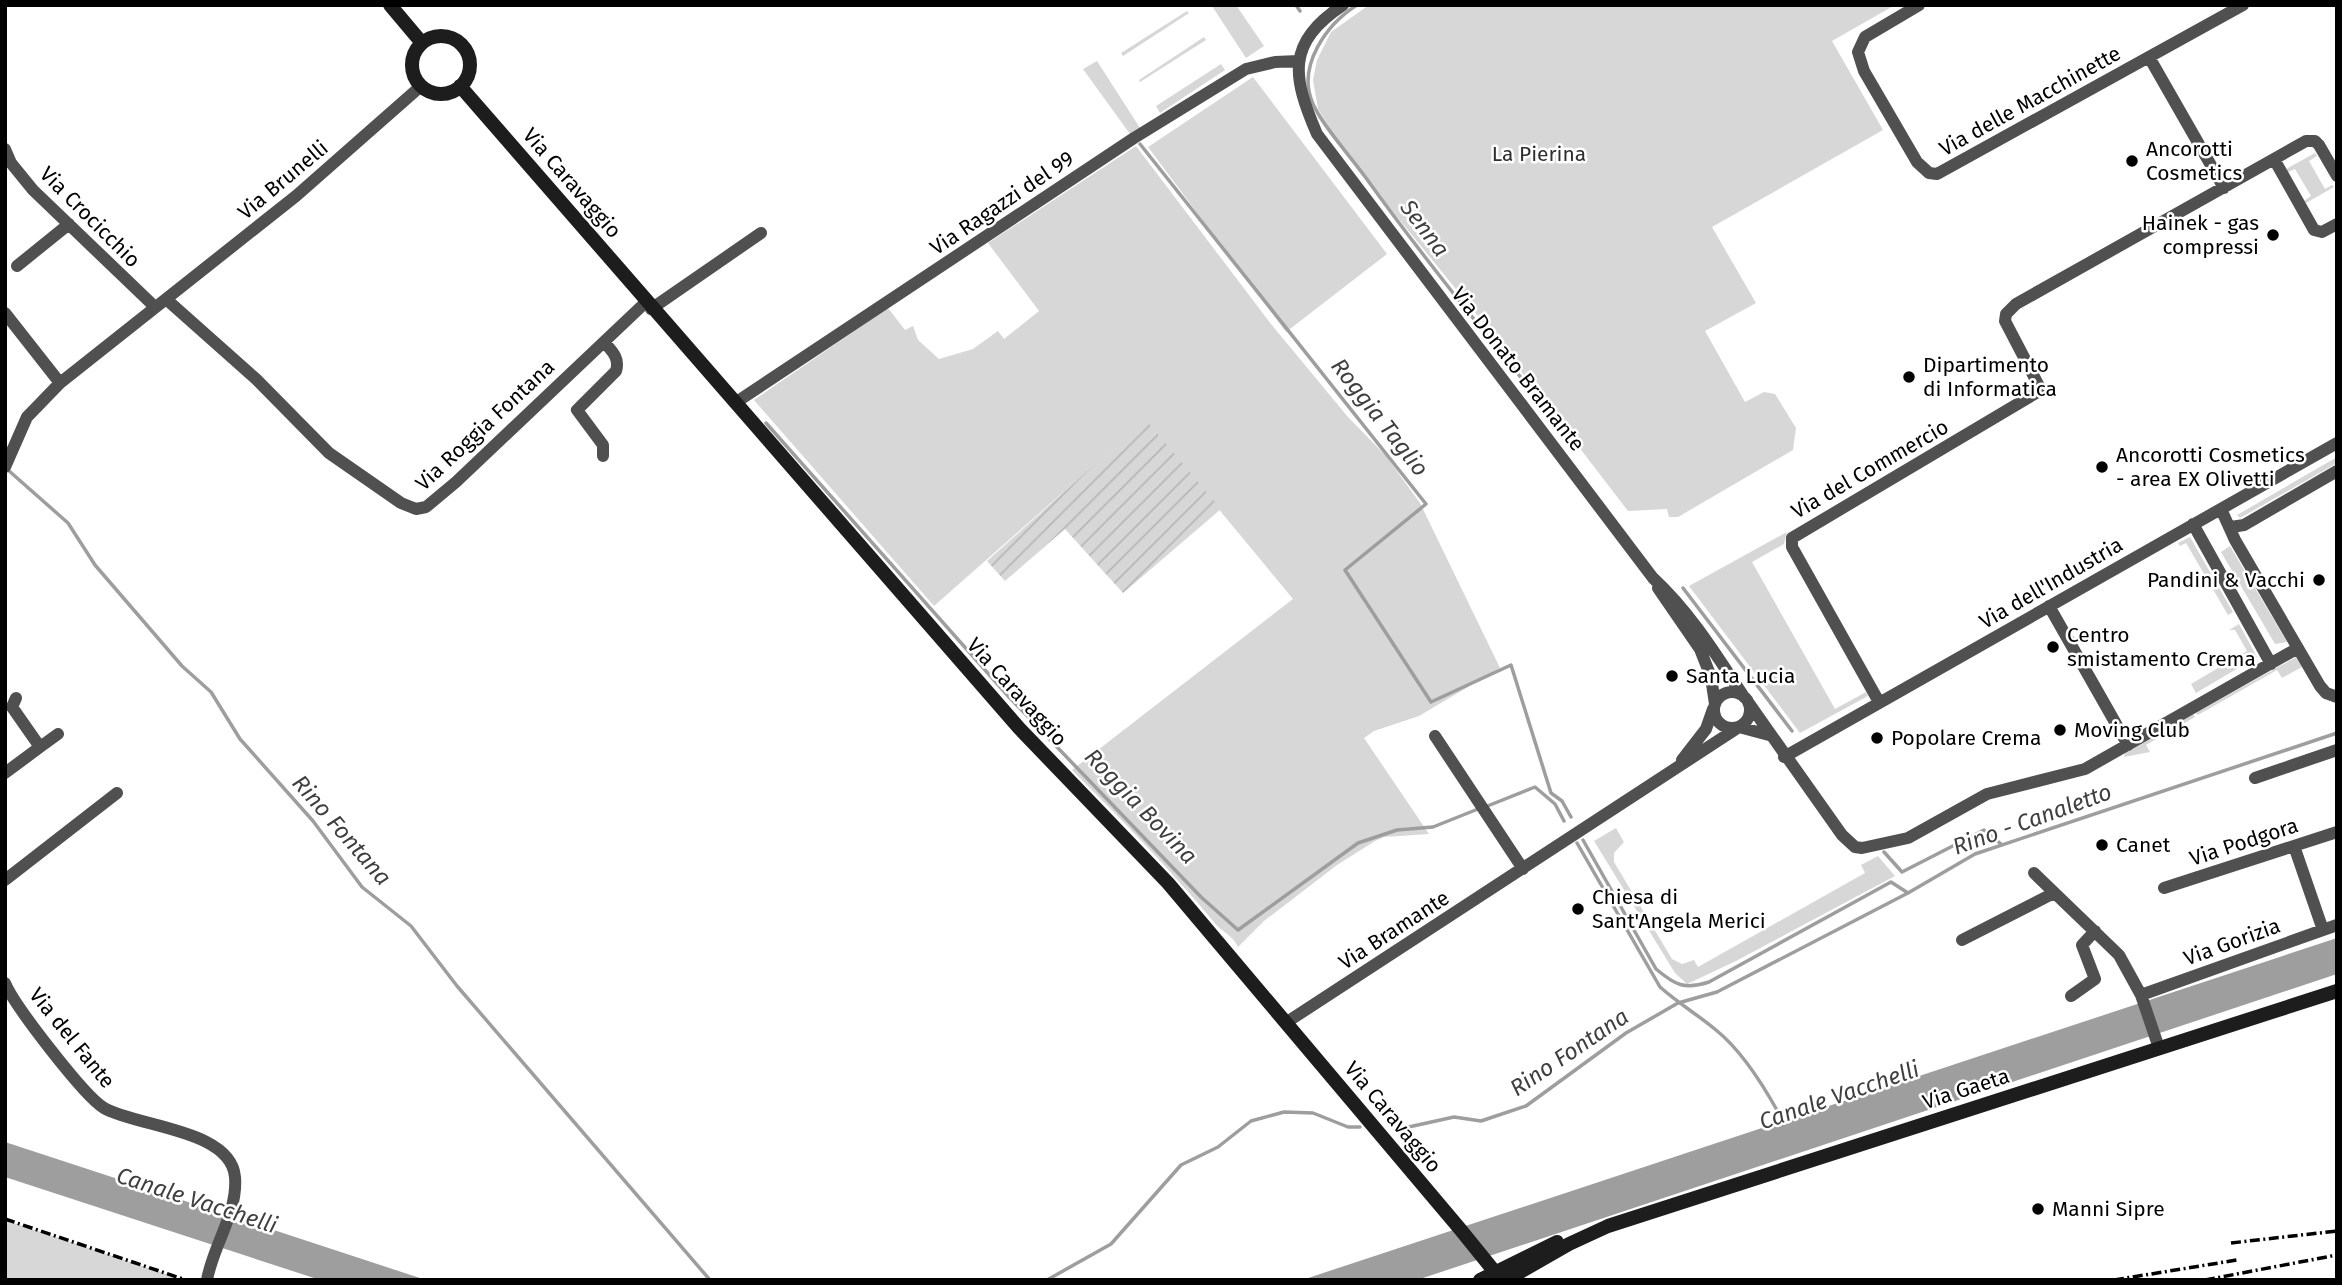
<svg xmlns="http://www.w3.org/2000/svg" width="2342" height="1285" font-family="'Fira Sans',sans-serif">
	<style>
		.green { fill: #d7d7d7 }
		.garden { fill: url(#garden-furrows) }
		.water { fill: #9e9e9e }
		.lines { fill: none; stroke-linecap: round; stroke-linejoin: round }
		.stream { stroke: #9e9e9e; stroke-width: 3.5 }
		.street { stroke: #505050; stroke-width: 12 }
		.secondary { stroke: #1d1d1d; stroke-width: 14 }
		.rail { stroke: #000; stroke-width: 3.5; stroke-dasharray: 10 3.5 2 3.5; stroke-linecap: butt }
		.poi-dot { fill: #000; stroke: #fff; stroke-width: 2.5 }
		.labels { text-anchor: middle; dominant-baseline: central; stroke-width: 5; stroke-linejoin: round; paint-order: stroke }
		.street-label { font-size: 21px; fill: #000; stroke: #fff }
		.poi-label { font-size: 21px; fill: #000; stroke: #fff; text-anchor: start }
		.park-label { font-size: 21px; fill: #2e2e2e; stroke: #fff }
		.water-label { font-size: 23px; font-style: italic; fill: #3f3f3f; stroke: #fff }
	</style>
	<defs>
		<pattern id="garden-furrows" width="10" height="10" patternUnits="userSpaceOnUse" patternTransform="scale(1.75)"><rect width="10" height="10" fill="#d7d7d7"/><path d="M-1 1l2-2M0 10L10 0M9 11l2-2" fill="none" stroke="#b7b7b7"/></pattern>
	</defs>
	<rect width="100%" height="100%" fill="#fff"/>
	<path class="green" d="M1236,5L1264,46L1246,58L1212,6Z
		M1369,5H1895L1832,41L1883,130L1712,227L1756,303L1705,331L1745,402L1764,392L1775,394L1796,428L1793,450L1678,517H1669L1667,509L1628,511L1486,326L1346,154L1318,109L1313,80L1317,60L1331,32Z
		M1187,11L1189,13L1123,56L1121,53Z
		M1204,37L1206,40L1140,82L1139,80Z
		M1097,61L1140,128L1130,134L1083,69Z
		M1221,64L1225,70L1160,113L1156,106Z
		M1253,77L1387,254L1286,332L1148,147Z
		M1136,146L1271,324L1348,417L1386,456L1420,503L1500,668L1419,716L1374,731L1364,738L1429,834L1384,837L1375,841L1337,865L1264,921L1238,947C1231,933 1221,932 1213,921C1169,868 1121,819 1072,770L1293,599L1145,420L934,606L754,400L888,308L905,330L913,326L918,340L939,359L973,349L998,331L1004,339L1039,311L988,243Z
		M2315,153L2317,156L2309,161L2325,189L2332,185L2334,187L2306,203L2304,201L2311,196L2295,169L2288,172L2286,169Z
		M2337,457V463L2240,518L2237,515Z
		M1787,532L1784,544L1752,562L1835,709L1866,692L1868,696L1800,733L1689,586Z
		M2190,537L2233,612L2228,615L2186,543L2180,546L2178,543Z
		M2230,546L2287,642L2275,644L2221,552Z
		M2239,624L2257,657L2196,693L2191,684L2247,651L2235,630H2229Z
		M2296,657L2302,667L2282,678L2277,670L2198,715L2196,713Z
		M2193,714L2195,717L2146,745L2150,752L2124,757L2125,753Z
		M1616,828L1624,842L1614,853V862L1672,959L1682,964L1694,960L1698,967L1865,873L1861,865L1878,856L1895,876L1736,961L1687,984L1675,973L1594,841Z
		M5,1220L184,1280H5Z"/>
	<path class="garden" d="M1145,419L1221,509L1123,593L1065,529L1005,581L987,561Z"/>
	<path class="water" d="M2337,938V974L1417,1280H1302Z
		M5,1142L426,1280H320L5,1177Z"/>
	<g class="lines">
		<path class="stream" d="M1296,5L1300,11
			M1357,5C1327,24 1296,66 1313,104C1322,125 1351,157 1366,178C1425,260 1489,338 1553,417
			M1140,144L1426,504L1345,570L1431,702L1511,665L1551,793L1562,801L1571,817
			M766,423L1009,697L1201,897L1238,930L1358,843L1397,830L1433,827L1478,809
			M8,470L68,523L95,565L182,666L211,692L240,739L313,821L362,887L411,926L457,986L710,1280
			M1683,588L1792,731
			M1485,807L1535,787L1555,804L1564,821
			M1583,840L1656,969C1675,985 1684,990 1709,982L1891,882L1908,893
			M1577,843L1660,987C1678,1003 1698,1015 1716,1030C1742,1051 1762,1083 1778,1112
			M1884,852L1902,872L1984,830L2001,844
			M1395,1130L1454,1117L1481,1121L1526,1106L1626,1033L1678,1003L1717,992L1908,893L1975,854L2337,733
			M1047,1280L1111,1244L1181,1165L1218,1147L1251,1121L1284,1112L1313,1113L1348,1127H1360"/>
		<path class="street" d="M1343,5C1286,43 1292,76 1317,134L1653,578C1690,612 1717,656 1744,697
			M1919,5L1865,37L1858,52L1864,71L1917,162L1929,173L1937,174L2243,5
			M2149,57L2224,188
			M5,149L11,163L33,190L155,307
			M2274,159L2314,230L2322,232L2337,224
			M17,266L69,224
			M166,299L256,379L329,453L401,503L416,509L426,507L456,482L646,302
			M651,309L761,233
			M5,313L60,383
			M735,403L1134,138L1246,69L1275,62L1299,61
			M603,456V445L577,410L616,371C620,358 612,351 604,342
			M5,467L27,417L60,383L296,196L421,86
			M2221,509L2235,540L2320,686L2326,693L2337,697
			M2193,524L2271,664
			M2231,527L2244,525L2337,471
			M1658,588L1700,649L1711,677L1715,704
			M2049,606L2128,745
			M1714 710a18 18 0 1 1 36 0a18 18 0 1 1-36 0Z
			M1748,702L1842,835L1855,847L1862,848L1908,838L1987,794L2085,769L2298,648
			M1879,702L1792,547V538L2041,390L2005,321L2006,314L2016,304L2306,141H2315L2319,145L2337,176
			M1435,736L1523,869
			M40,747L58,734
			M1784,757L2337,443
			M1682,760L1706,729L1713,709
			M5,773L40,747L12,707L16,698
			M2255,778L2337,750
			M2294,846L2323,930
			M2034,873L2119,955L2141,995L2159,1048
			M5,880L117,793
			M2164,888L2337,832
			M1962,940L2054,893
			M5,983C14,1005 84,1096 104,1108C137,1127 231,1129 235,1177C238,1213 213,1245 207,1280
			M2141,995L2337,925
			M2071,996L2095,979L2082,945L2095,931
			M1287,1022L1739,727L1769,735"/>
		<path class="secondary" d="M390,5L422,43
			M412 65a29 29 0 1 1 58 0a29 29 0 1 1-58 0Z
			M460,86L1019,728L1168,883L1460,1229L1494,1271L1496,1280
			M1480,1280L1557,1242
			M1506,1280L1569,1244L1608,1226L2337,991"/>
		<path class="rail" d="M5,1219L186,1280
			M2231,1243L2337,1231
			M2114,1280L2237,1260
			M2205,1280L2337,1255"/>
	</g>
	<g class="poi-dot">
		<circle cx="2132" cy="161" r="7"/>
		<circle cx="2273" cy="235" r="7"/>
		<circle cx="1909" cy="377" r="7"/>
		<circle cx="2102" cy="467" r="7"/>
		<circle cx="2319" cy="580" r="7"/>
		<circle cx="2053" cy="647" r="7"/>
		<circle cx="1672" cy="676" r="7"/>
		<circle cx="2060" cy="730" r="7"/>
		<circle cx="1877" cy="738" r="7"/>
		<circle cx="2102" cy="845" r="7"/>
		<circle cx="1578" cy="909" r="7"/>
		<circle cx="2038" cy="1209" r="7"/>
	</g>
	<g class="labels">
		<g class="street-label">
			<text transform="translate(2030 101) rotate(-29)">Via delle Macchinette</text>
			<text transform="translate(283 180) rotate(-40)">Via Brunelli</text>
			<text transform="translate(572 183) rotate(49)">Via Caravaggio</text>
			<text transform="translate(1002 203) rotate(-34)">Via Ragazzi del 99</text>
			<text transform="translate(90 217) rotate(45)">Via Crocicchio</text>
			<text transform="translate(1518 369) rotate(52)">Via Donato Bramante</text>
			<text transform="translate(485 425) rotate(-43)">Via Roggia Fontana</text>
			<text transform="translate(1870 469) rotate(-30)">Via del Commercio</text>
			<text transform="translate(2051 583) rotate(-30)">Via dell'Industria</text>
			<text transform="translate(1017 692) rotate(48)">Via Caravaggio</text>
			<text transform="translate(2244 842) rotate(-18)">Via Podgora</text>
			<text transform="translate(1394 930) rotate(-33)">Via Bramante</text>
			<text transform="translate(2232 942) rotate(-20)">Via Gorizia</text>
			<text transform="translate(72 1038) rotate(51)">Via del Fante</text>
			<text transform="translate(1966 1089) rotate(-18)">Via Gaeta</text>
			<text transform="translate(1393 1117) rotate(50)">Via Caravaggio</text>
		</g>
		<g class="poi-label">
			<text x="2146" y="149">Ancorotti<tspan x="2146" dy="24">Cosmetics</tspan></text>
			<text x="2259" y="223" text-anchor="end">Hainek - gas<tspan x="2259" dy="24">compressi</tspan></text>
			<text x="1923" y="365">Dipartimento<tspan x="1923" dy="24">di Informatica</tspan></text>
			<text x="2116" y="455">Ancorotti Cosmetics<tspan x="2116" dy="24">- area EX Olivetti</tspan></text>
			<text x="2305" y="580" text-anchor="end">Pandini &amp; Vacchi</text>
			<text x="2067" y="635">Centro<tspan x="2067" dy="24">smistamento Crema</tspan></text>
			<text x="1686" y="676">Santa Lucia</text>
			<text x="2074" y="730">Moving Club</text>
			<text x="1891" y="738">Popolare Crema</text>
			<text x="2116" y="845">Canet</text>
			<text x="1592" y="897">Chiesa di<tspan x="1592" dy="24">Sant'Angela Merici</tspan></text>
			<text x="2052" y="1209">Manni Sipre</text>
		</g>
		<g class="park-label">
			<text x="1539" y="154">La Pierina</text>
		</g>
		<g class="water-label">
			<text transform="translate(1425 228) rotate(53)">Senna</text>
			<text transform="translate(1380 417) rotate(52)">Roggia Taglio</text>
			<text transform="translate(1141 806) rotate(46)">Roggia Bovina</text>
			<text transform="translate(2032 819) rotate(-20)">Rino - Canaletto</text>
			<text transform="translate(342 830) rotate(49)">Rino Fontana</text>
			<text transform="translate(1569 1052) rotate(-34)">Rino Fontana</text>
			<text transform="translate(1839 1095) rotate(-19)">Canale Vacchelli</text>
			<text transform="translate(197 1200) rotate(18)">Canale Vacchelli</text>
		</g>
	</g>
	<rect width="2342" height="1285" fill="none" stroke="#000000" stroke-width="14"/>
</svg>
